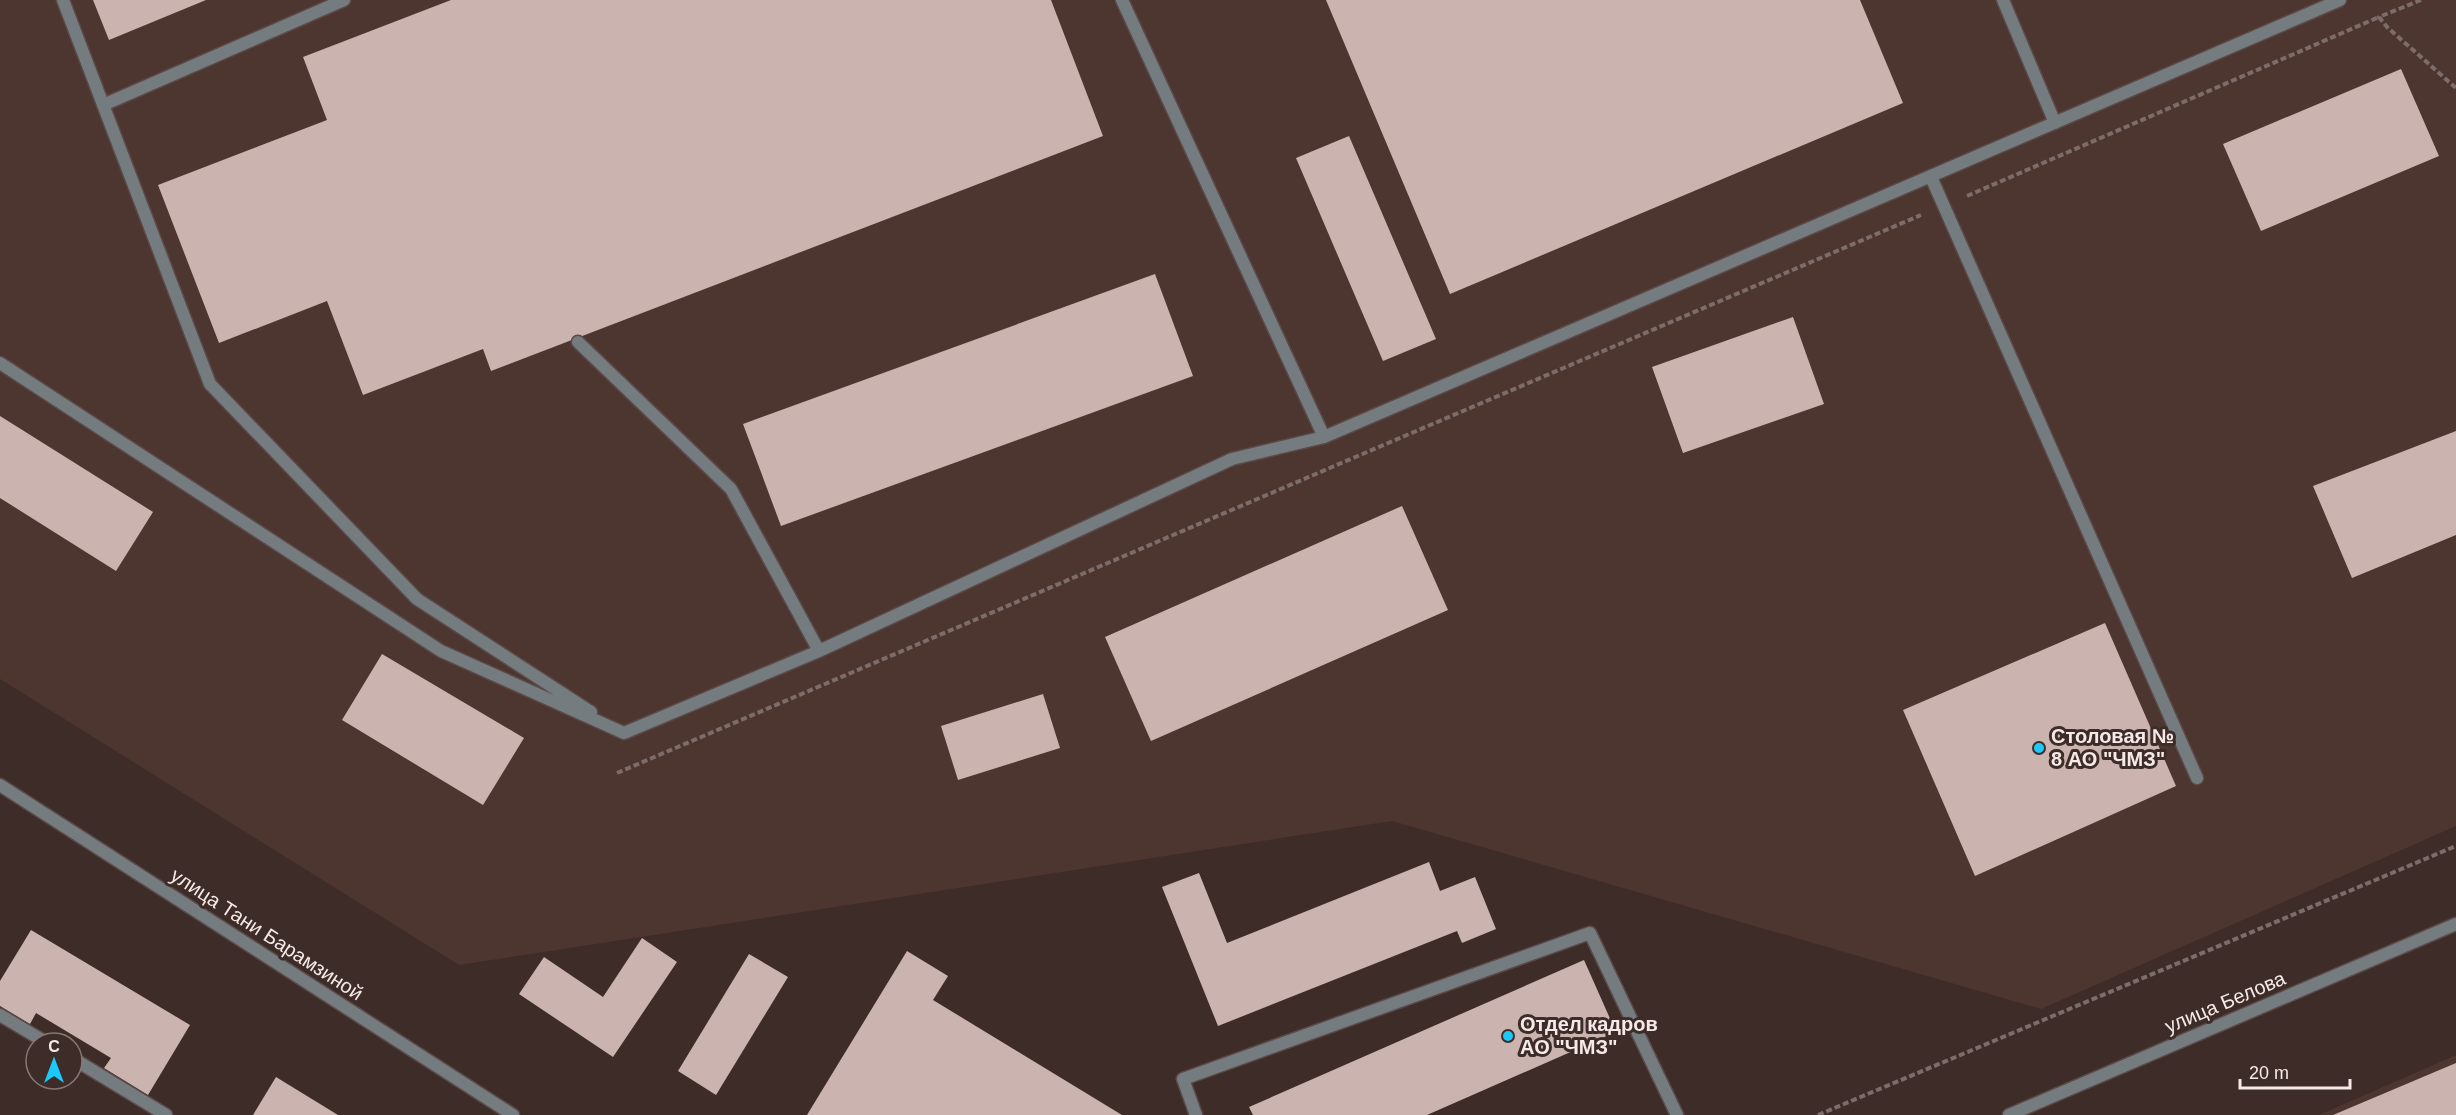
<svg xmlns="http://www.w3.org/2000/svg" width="2456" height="1115" font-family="Arial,sans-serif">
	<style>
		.built { fill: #4d3530 }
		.building { fill: #cbb4af }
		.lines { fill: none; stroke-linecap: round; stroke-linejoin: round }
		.service-casing { stroke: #5b4a48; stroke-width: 15 }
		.minor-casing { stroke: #5b4a48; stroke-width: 15 }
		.tertiary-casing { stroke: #5b4a48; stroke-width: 15 }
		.path { stroke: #7c6c6a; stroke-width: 4; stroke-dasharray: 6 3; stroke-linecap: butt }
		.service { stroke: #747c80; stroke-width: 12 }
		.minor { stroke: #747c80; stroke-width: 12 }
		.tertiary { stroke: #747c80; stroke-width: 12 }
		.poi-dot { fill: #1cc9fc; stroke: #3e2c29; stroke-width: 2 }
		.labels { text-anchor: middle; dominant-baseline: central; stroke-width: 6; stroke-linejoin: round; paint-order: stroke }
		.poi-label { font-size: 20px; font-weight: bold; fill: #f6eae8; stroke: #3e2c29; text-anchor: start }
		.street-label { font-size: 20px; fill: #f6eae8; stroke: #3e2c29 }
	</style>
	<rect width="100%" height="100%" fill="#3e2c29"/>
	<path class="built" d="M0,0H2456V826L2041,1009L1392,821L459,965L0,679Z
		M2456,1055V1115H2319Z"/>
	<path class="building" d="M93,0H206L109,40Z
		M451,0H1051L1103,136L491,371L483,349L363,395L327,301L219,343L158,185L327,120L303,57Z
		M1326,0H1860L1903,103L1450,294Z
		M2401,69L2439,156L2261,231L2223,144Z
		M1349,136L1436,339L1383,361L1296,158Z
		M1155,274L1193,376L781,526L743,424Z
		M1793,317L1824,404L1683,453L1652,367Z
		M0,416L153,512L116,571L0,498Z
		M2456,431V535L2352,578L2313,486Z
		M1402,506L1448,610L1151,741L1105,637Z
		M2105,623L2176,786L1975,876L1903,710Z
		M382,654L524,738L483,805L342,720Z
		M1043,694L1060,748L958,780L941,726Z
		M1429,862L1440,891L1475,877L1496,929L1462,943L1457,931L1218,1026L1162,887L1199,873L1227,943Z
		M31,930L190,1025L148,1095L104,1068L111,1058L36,1013L30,1024L0,1006V981Z
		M642,938L677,962L613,1057L519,994L544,957L603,997Z
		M907,951L948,976L933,1000L1122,1115H807Z
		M749,954L788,977L716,1095L678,1071Z
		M1584,960L1616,1032L1427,1115H1253L1249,1107Z
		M2456,1063V1115H2333Z
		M276,1077L338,1115H253Z"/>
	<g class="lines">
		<defs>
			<path id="service" d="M63,0L210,384L417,599L591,712
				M1122,0L1324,437
				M2003,0L2055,123
				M103,105L344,0
				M1931,177L2197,778
				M578,342L731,489L819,651
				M0,363L441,651L624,733L819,651L1232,459L1324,437L2340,0
				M0,1015L47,1043
				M72,1058L166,1115
				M1196,1115L1183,1079L1590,933L1677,1115"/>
			<path id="minor" d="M2009,1115L2456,924"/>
			<path id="tertiary" d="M0,785L513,1115"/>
		</defs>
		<use href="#service" class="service-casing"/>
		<use href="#minor" class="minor-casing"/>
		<use href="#tertiary" class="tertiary-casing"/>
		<path class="path" d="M2421,0L2379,17L2387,27L2456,88
			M1967,196L2379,17
			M617,773L1921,215
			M1818,1115L2456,846"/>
		<use href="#service" class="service"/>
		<use href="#minor" class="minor"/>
		<use href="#tertiary" class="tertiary"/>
	</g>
	<g class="poi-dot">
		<circle cx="2039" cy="748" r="6"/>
		<circle cx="1508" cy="1036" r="6"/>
	</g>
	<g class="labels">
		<g class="poi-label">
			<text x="2051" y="736">Столовая №<tspan x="2051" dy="23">8 АО "ЧМЗ"</tspan></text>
			<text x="1520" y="1024">Отдел кадров<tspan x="1520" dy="23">АО "ЧМЗ"</tspan></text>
		</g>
		<g class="street-label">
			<text transform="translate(267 934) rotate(33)">улица Тани Барамзиной</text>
			<text transform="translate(2225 1002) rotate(-23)">улица Белова</text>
		</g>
	</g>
	<g transform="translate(54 1061)"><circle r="28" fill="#3e2c29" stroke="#887875" stroke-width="1.5"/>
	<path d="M0-4.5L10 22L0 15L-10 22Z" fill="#1cc9fc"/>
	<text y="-9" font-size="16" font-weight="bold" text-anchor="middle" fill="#f6eae8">С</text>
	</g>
	<path d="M2240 1079v9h110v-9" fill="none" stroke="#f6eae8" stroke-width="3"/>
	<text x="2249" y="1079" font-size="18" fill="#f6eae8" stroke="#3e2c29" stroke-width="4.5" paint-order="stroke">20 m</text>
</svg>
